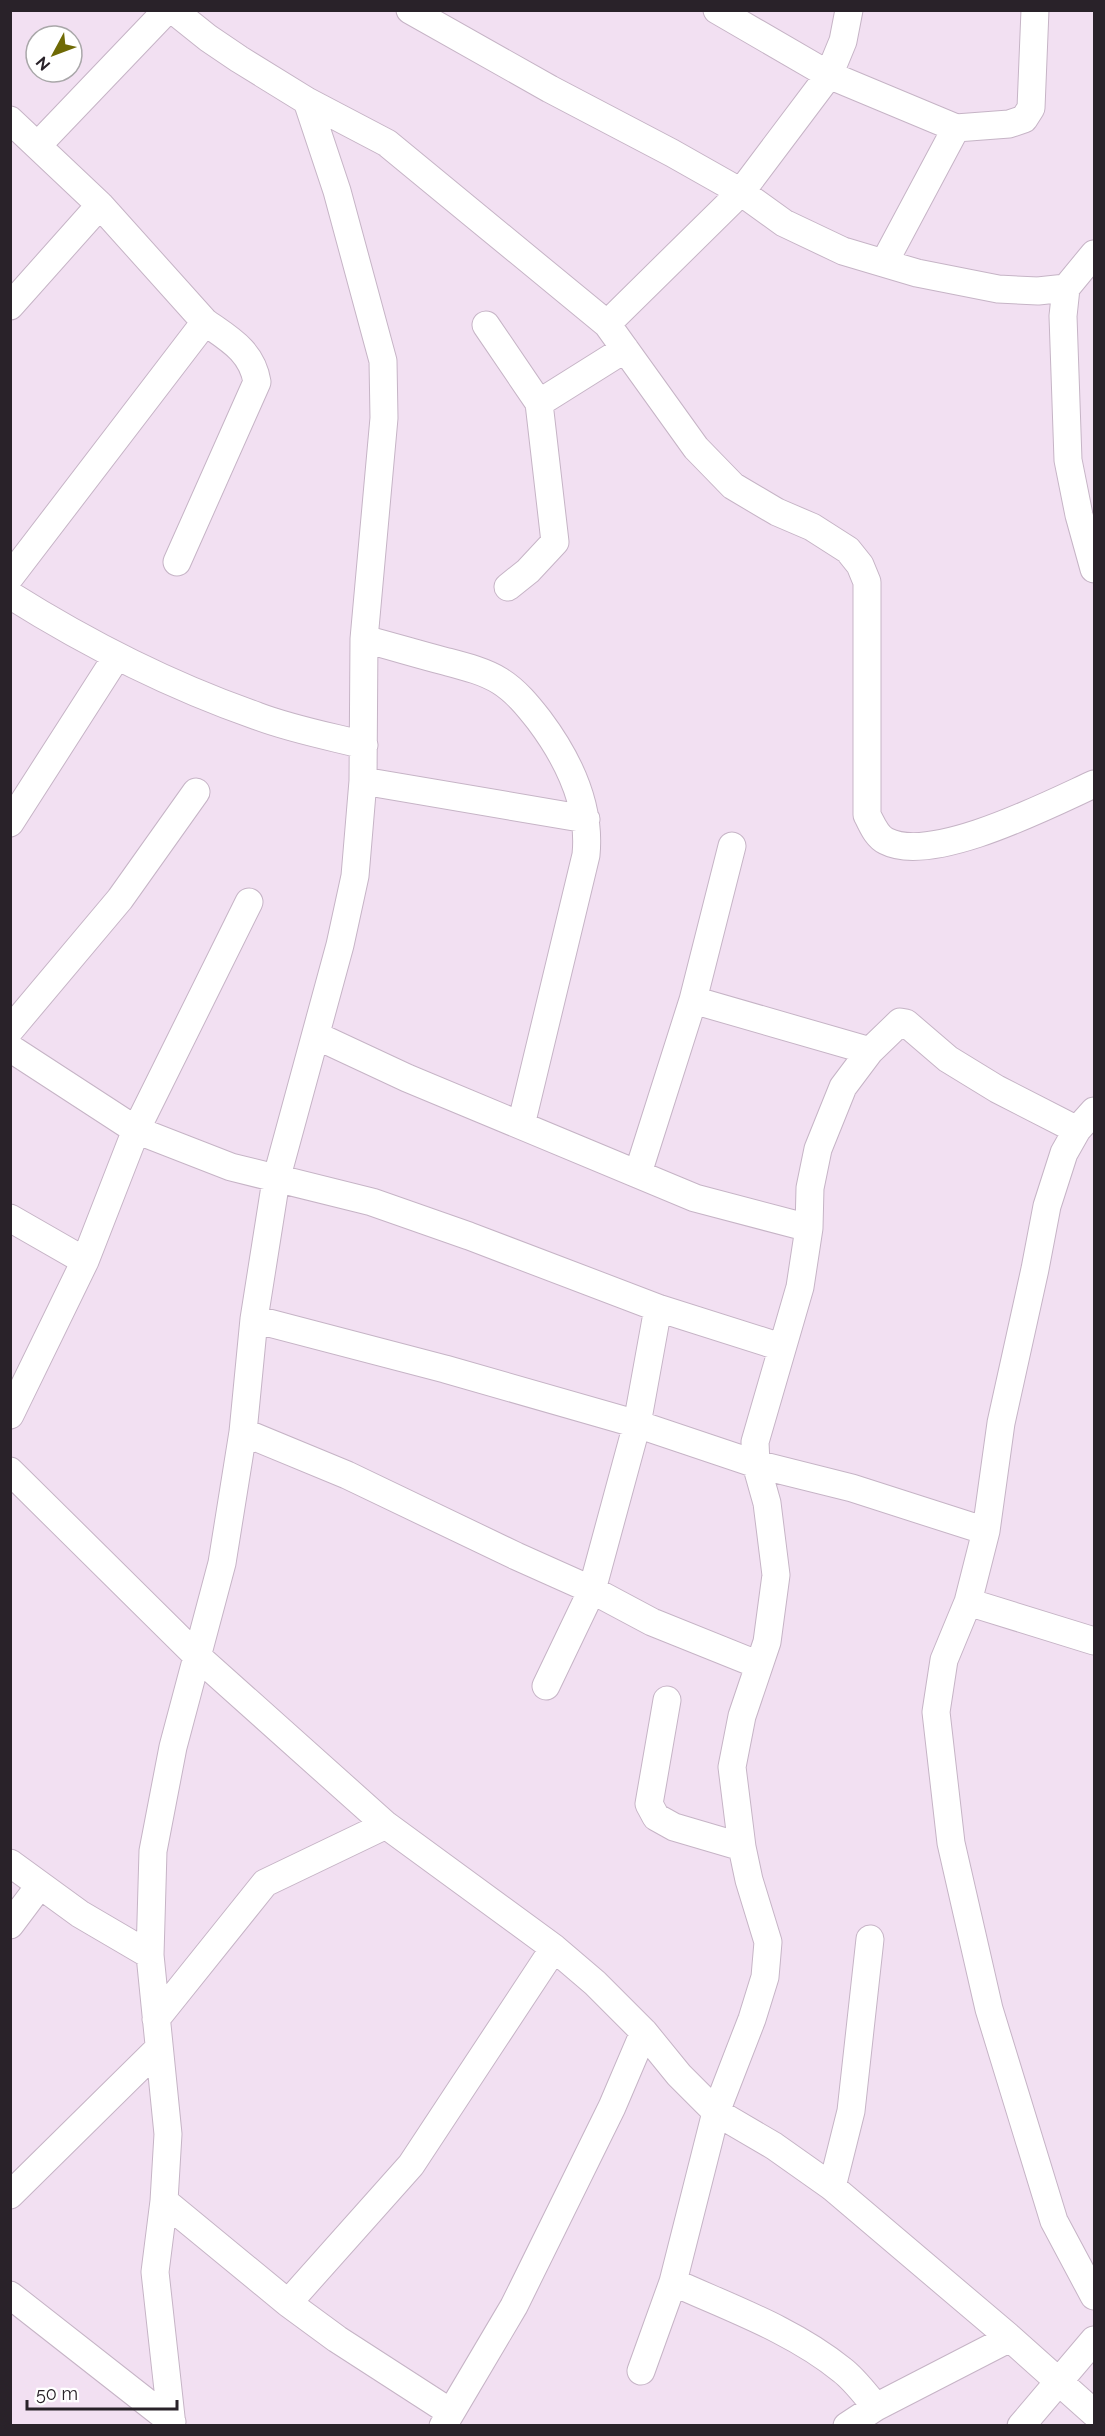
<svg xmlns="http://www.w3.org/2000/svg" width="1105" height="2436" font-family="Raleway,sans-serif">
	<style>
		.lines { fill: none; stroke-linecap: round; stroke-linejoin: round }
		.minor-casing { stroke: #c6b4c6; stroke-width: 29 }
		.minor { stroke: #fff; stroke-width: 27 }
	</style>
	<rect width="100%" height="100%" fill="#f2e0f2"/>
	<g class="lines">
		<defs>
			<path id="minor" d="M173,10L208,38L239,59L307,101L387,143L472,213L607,324L696,448L733,486L777,512L812,527L848,550L860,565L867,582V815C872,824 876,836 886,841C932,865 1050,804 1094,784
				M410,10L550,89L672,153L741,192L784,223L843,251L917,273L998,289L1038,291L1066,288
				M717,10L829,75L956,128L1009,124L1024,119L1031,108L1035,10
				M10,120L100,205L205,322L10,577
				M38,145L167,10
				M1094,254L1066,288L1063,316L1068,460L1079,515L1094,569
				M884,263L956,128
				M10,306L100,205
				M607,324L741,192L829,75L843,41L849,10
				M486,325L539,403
				M177,562L257,382C252,351 229,339 205,322
				M508,587L528,571L555,542L539,403L625,349
				M10,595C88,644 171,686 257,716C291,729 328,736 364,745
				M364,639C391,646 417,654 444,661C463,666 484,671 500,681C516,691 528,706 539,720C569,760 591,805 586,855L521,1125
				M363,781L586,819
				M10,823L117,656
				M693,1000L732,846
				M10,1030L120,899L196,792
				M317,1036L407,1078L695,1198L809,1228
				M10,1048L136,1130L231,1167L372,1202L469,1236L658,1308L781,1347
				M1094,1111L1077,1130L1064,1153L1047,1206L1035,1269L1001,1423L986,1531L968,1602L944,1660L936,1712L951,1843L989,2009L1054,2221L1094,2296
				M638,1173L693,1000L870,1051
				M10,1218L85,1261
				M254,1319L445,1369L637,1424L756,1464L852,1488L986,1531
				M10,1415L85,1261L136,1130L249,902
				M243,1432L347,1475L516,1556L592,1590L652,1622L759,1665
				M10,1471L197,1656L386,1825L554,1948L595,1983L644,2032L679,2075L716,2112L774,2146L832,2187L1010,2338L1094,2413
				M968,1602L1094,1641
				M546,1686L592,1590L637,1424L658,1308
				M667,1700L649,1804L656,1817L674,1827L742,1847
				M10,1863L80,1914L150,1955
				M10,1925L40,1885
				M156,2019L265,1883L386,1825
				M832,2187L851,2111L870,1939
				M10,2195L159,2048
				M164,2201L288,2303L337,2339L450,2412
				M673,2282C730,2308 793,2330 842,2370C855,2380 865,2394 876,2407
				M10,2295L172,2422
				M288,2303L411,2165L554,1948
				M641,2371L673,2282L716,2112L752,2019L765,1977L768,1942L749,1880L742,1847L732,1767L742,1716L767,1642L776,1575L767,1503L756,1464L755,1442L800,1287L809,1228L810,1188L818,1149L843,1087L870,1051L900,1022L906,1023L948,1059L997,1089L1077,1130
				M172,2426L155,2272L164,2201L168,2134L150,1955L153,1851L173,1747L222,1563L243,1432L254,1319L276,1180L340,945L355,876L363,781L364,639L384,418L383,361L337,191L307,101
				M443,2426L514,2306L612,2107L644,2032
				M847,2426L876,2407L1010,2338
				M1021,2426L1094,2340"/>
		</defs>
		<use href="#minor" class="minor-casing"/>
		<use href="#minor" class="minor"/>
	</g>
	<rect width="1105" height="2436" fill="none" stroke="#292229" stroke-width="24"/>
	<g transform="translate(54 54) rotate(229)"><circle r="28" fill="#ffffff" stroke="#a9a7a9" stroke-width="1.5"/>
	<path d="M0-4.5L10 22L0 15L-10 22Z" fill="#6f6a05"/>
	<text y="-9" font-size="16" font-weight="bold" text-anchor="middle" fill="#292229">N</text>
	</g>
	<path d="M27 2400v9h150v-9" fill="none" stroke="#292229" stroke-width="3"/>
	<text x="36" y="2400" font-size="18" fill="#292229" stroke="#ffffff" stroke-width="4.5" paint-order="stroke">50 m</text>
</svg>
